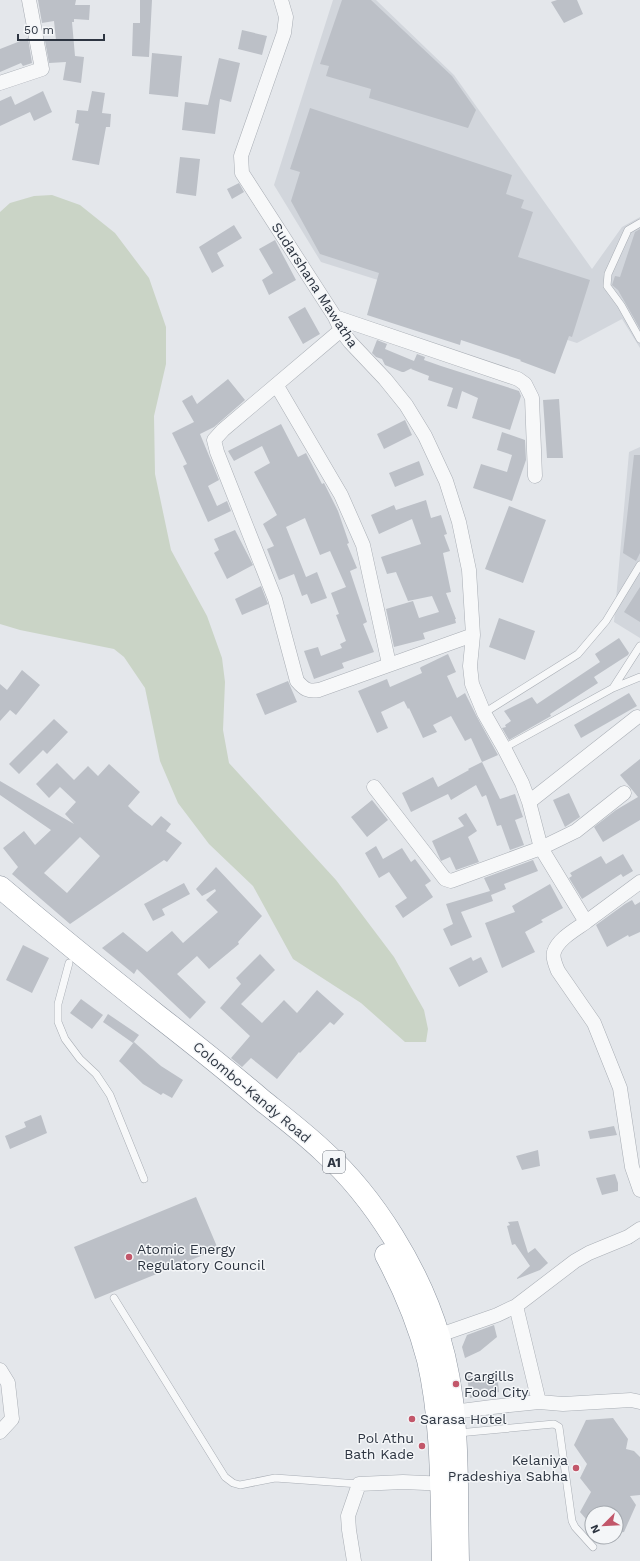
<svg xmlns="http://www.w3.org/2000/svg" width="640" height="1561" font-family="'Work Sans',sans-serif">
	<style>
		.built { fill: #d2d6dc }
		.green { fill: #cad4c6 }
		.building { fill: #bcc0c7; fill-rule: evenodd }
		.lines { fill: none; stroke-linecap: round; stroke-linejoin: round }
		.lane-casing { stroke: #a9aeb5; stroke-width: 8 }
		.street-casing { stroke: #a9aeb5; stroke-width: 15 }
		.highway-casing { stroke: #8d95a0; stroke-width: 23 }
		.lane { stroke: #f7f8f9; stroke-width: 7 }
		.street { stroke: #f7f8f9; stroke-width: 14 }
		.highway { stroke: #fff; stroke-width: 22 }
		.poi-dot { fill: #c2576a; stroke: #f4f6f8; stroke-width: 1.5 }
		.labels { text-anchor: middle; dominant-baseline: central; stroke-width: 3; stroke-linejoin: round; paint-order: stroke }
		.shield { fill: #f4f6f8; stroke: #696f78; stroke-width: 1 }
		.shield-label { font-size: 13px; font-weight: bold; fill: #2d3541 }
		.street-label { font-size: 14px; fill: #2d3541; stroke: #f4f6f8 }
		.poi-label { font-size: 14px; fill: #2d3541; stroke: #f4f6f8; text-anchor: start }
	</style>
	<rect width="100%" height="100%" fill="#e4e7eb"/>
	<path class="built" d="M333,0H376L454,75L592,269L622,227L640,217V348L622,319L577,343L321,262L274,185Z
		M640,447V638L614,622L629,452Z"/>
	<path class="green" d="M52,195L80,205L115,233L149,278L166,327V364L154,416L155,474L171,550L207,616L222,658L225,682L223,730L229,763L336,880L394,957L424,1010L428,1029L426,1042H405L361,1003L293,959L253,886L209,844L178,803L160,761L145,688L124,657L114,649L20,630L0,624V212L10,203L34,196Z"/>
	<path class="building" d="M38,0H76L75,5H90L89,20L74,19V22H72L75,56L84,57L81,83L63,80L66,62L49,63L45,41L56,40L54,21L42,23Z
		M140,0H152L149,57L132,56L133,23H140Z
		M342,0H371L452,76L476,110L468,128L369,98L371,89L326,76L329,66L320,64Z
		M557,0H577L583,14L564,23L551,2Z
		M242,30L267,36L262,55L238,49Z
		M28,38L32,63L23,66L21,63L0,72V49Z
		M152,53L182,56L178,97L149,94Z
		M219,58L240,63L231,102L220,99L215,134L182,130L185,102L208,105Z
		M43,91L52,112L34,121L30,112L0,126V101L11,96L15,105Z
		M92,91L105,93L102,113L111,114L110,127H106L99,165L72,160L79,124L75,123L77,110L88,111Z
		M310,108L512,175L506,194L524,200L521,208L533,212L518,257L590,280L572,337L569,336L555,374L520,361L521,360L461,340L460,345L367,315L379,273L320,254L291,201L300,172L290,169Z
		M180,157L200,159L196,196L176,193Z
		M239,183L244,192L232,199L227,189Z
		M234,225L242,238L217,253L224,266L212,273L199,247Z
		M640,229V329L618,290L612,285L615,276L620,277L635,232Z
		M275,240L296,280L269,295L262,280L273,273L259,249Z
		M305,307L320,334L303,344L288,317Z
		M377,340L387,344L385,349L414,361L417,354L425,357L424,360L441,366L519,391L521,396L510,430L472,418L478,398L462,391L457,409L447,406L453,388L428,380L429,376L411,369L412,368L404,372H402L385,365L382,359L376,357L372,353Z
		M228,379L245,400L214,427L200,434L219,480L208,486L217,506L227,501L231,511L208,522L183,466L187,464L172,433L194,422L182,401L192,395L197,404Z
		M559,399L563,458H547L543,400Z
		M405,420L412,435L384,449L377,434Z
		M281,424L298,457L306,453L322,484L324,483L338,511L349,543L347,544L357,568L350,571L367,622L363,624L374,652L342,663L344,668L314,679L304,651L318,647L321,656L342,648L340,644L346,641L336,615L339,614L331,593L346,587L330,551L320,555L305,518L286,527L306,577L317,572L327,598L311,604L307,594L302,596L294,574L279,580L267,549L274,546L263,524L277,515L254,472L270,463L262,446L234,461L228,451Z
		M502,432L525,440L526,460L512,501L473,488L481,464L507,472L512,455L497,450Z
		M634,455H640V553L636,561L623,553Z
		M419,461L424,475L395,487L389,473Z
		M426,500L431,518L441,515L447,534L444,535L450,551L443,553L451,592L446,593L456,619H455L456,623L423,633L425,639L394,647L386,609L413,601L419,618L439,612L432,596L408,601L396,572L387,574L381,557L421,544L412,519L379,534L371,515L394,505L396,510Z
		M509,506L546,520L523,583L485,569Z
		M235,530L253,565L227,579L214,553L219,550L214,539Z
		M261,586L268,604L242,615L235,599Z
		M640,587V622L624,612Z
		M499,618L535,631L525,660L489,647Z
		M619,638L629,653L628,655L594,677L598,683L550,714L551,716L509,740L502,728L506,727L505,725L511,721L504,711L532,697L537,704L600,662L595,654Z
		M448,654L456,672L447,676L457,698L465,693L477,717L498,755L482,762L471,738L465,741L451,716L433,725L437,732L423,738L409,708L408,709L404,701L381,712L388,728L377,733L358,691L387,679L390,687L422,673L420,668L421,667Z
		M22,670L40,685L16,715L10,710L0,721V684L7,690Z
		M288,681L297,702L265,715L256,694Z
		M629,693L637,706L581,738L574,725Z
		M54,719L68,732L47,754L43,750L19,774L9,764Z
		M640,759V820L603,842L594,827L616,810L638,797L620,775Z
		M482,762L500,799L515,794L523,817L515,820L524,845L510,850L501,825L497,826L486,795L482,797L476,785L451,800L448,794L411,812L402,793L433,777L438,787L469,770L468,769Z
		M57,763L74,780L88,766L98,776L109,764L140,792L128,806L134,812L152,826L161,816L171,824L166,831L182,843L167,862L164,860L70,924L12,874L18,867L3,848L24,831L35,845L51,830L0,795V781L74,824L65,814L76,802L60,787L49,798L36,784ZM80,837L100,856L67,893L44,873Z
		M569,793L580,817L565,827L553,800Z
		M372,800L388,820L367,837L351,817Z
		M466,813L477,831L468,837L479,862L456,870L450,857L441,861L432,841L464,826L458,818Z
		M376,846L383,859L402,848L411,862L415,859L431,881L425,885L433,897L403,918L395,906L407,898L389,872L379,878L365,853Z
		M623,854L633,871L623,877L621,874L582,899L569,878L572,876L570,873L601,856L606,864Z
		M533,860L538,871L504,884L506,889L491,895L493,901L461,912L472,937L451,946L443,929L453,924L446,904L490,891L484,878Z
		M216,867L262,916L238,942L239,944L209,969L197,956L177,974L206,1002L190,1019L137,969L134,974L102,948L123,932L147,952L172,931L183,943L218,912L206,900L216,891L215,889L202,896L196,889Z
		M184,883L190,894L162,909L165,915L153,921L144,904Z
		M550,884L563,908L541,920L543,922L525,932L535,952L502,968L485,923L515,912L512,906Z
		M632,900L635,905L640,902V932L629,937L628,935L607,947L596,925L625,904Z
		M23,945L49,958L32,993L6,980Z
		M260,954L275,970L241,1004L262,1023L284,1000L297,1013L317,990L344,1014L334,1025L330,1022L300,1053L299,1052L277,1079L251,1058L242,1067L231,1058L250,1036L220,1008L241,984L236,978Z
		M471,957L473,961L481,957L488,972L459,987L449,968Z
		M81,999L103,1015L92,1029L70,1013Z
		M108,1014L139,1035L133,1043L103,1022Z
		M134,1042L161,1066L183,1080L172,1098L163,1093L161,1095L143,1084L119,1061Z
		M41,1115L47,1133L10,1149L5,1136L26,1127L24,1122Z
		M614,1126L617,1135L590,1139L588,1131Z
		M538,1150L540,1166L522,1170L516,1156Z
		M615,1174L618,1183V1191L602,1195L596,1178Z
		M196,1197L218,1249L95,1299L74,1247Z
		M518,1221L528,1253L535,1248L548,1263L540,1270L517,1279V1278L530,1266L515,1244L512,1245L507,1226L510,1225L508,1222Z
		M494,1325L497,1337L480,1351L465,1358L462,1347L467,1335Z
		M497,1372L499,1392L470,1398L467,1376Z
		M613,1418L628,1439L626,1449L634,1451L640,1457V1495L630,1496L636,1505L624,1532L616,1533V1513H592V1526L580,1512L591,1492L580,1478L587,1464L574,1445L586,1420Z"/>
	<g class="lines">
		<defs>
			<path id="lane" d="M640,223L628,230L608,274L607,286L621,305L640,339
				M613,688L640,677
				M484,713L578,654L606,621L640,565
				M504,748L613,688L640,646
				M69,963L58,1004V1022L65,1039L80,1059L96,1074L110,1095L144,1179
				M114,1298L225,1477L233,1483L240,1485L275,1478L359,1484
				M458,1433L554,1424L559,1427L572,1521L575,1527L593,1547"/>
			<path id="street" d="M281,0L286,17L284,33L241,156L242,173L335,317L341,330L350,342L385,379L406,405L425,436L446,481L459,522L469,570L473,635L470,666L472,684L484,713L504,748L522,783L529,802L541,848L586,922C575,930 558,939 554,952C552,958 556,966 558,971L594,1023L620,1088L632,1167L640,1190
				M0,83L42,69L29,0
				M335,317L518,379L525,384L532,398L535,476
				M341,330L223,430L214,440L217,452L275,599L297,681C304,689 308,692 319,690L473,635
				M277,386L341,495L363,545L389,664
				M374,787L445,879L451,881L541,848L576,831L624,793
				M529,802L637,717
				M586,922L640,882
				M516,1306L539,1402
				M431,1338L497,1315L516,1306L575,1261L589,1253L628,1237L640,1229
				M0,1370L8,1383L12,1419L0,1432
				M445,1413L492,1407L539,1402L563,1404L631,1400L640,1402
				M354,1561L349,1530L348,1516L359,1484L403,1482L448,1484"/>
			<path id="highway" d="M0,887C52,931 105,974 158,1016C194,1044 229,1072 263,1101C283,1117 304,1133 323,1151C375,1198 419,1270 439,1337C461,1410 456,1486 458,1561
				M386,1255C403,1287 419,1325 428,1360C443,1425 441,1495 443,1561"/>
		</defs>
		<use href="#lane" class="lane-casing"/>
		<use href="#street" class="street-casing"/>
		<use href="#highway" class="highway-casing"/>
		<use href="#lane" class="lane"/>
		<use href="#street" class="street"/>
		<use href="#highway" class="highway"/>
	</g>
	<g class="poi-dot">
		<circle cx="129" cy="1257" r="4"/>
		<circle cx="456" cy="1384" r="4"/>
		<circle cx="412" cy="1419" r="4"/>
		<circle cx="422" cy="1446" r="4"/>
		<circle cx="576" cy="1468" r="4"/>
	</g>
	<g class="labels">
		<rect class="shield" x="323" y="1151" width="22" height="22" rx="3"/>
		<g class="shield-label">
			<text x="334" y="1162">A1</text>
		</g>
		<g class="street-label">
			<text transform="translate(315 285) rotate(57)">Sudarshana Mawatha</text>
			<text transform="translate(252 1092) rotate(40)">Colombo-Kandy Road</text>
		</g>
		<g class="poi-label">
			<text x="137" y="1249">Atomic Energy<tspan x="137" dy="16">Regulatory Council</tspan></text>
			<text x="464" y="1376">Cargills<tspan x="464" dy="16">Food City</tspan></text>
			<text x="420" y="1419">Sarasa Hotel</text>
			<text x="414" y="1438" text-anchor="end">Pol Athu<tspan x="414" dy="16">Bath Kade</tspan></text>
			<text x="568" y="1460" text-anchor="end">Kelaniya<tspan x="568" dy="16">Pradeshiya Sabha</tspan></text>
		</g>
	</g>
	<g transform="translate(604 1525) rotate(246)"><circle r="19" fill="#f4f6f8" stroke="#a4a9af"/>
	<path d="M0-3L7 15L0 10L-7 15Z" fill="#c2576a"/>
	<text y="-6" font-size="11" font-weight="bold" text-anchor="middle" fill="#2d3541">N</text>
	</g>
	<path d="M18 34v6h86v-6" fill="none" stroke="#2d3541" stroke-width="2"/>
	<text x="24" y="34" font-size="12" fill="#2d3541" stroke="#f4f6f8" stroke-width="3" paint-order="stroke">50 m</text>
</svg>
